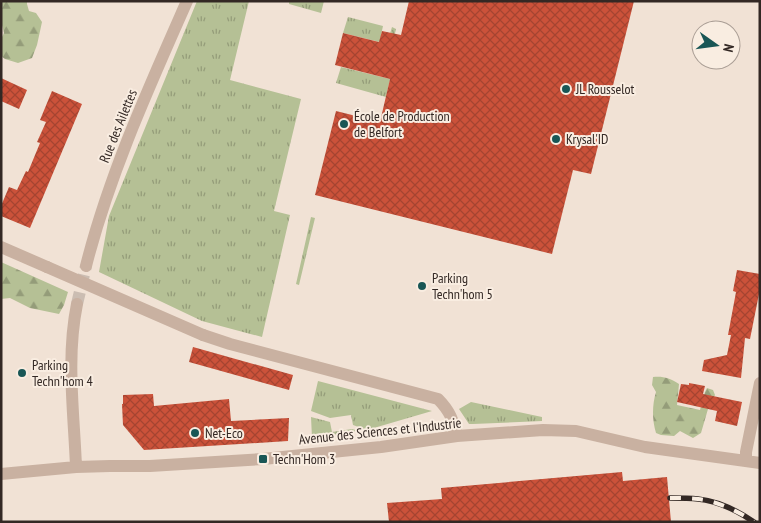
<svg xmlns="http://www.w3.org/2000/svg" width="761" height="523" font-family="'PT Sans Narrow',sans-serif">
	<style>
		.grass { fill: url(#grass-tufts) }
		.forest { fill: url(#forest-firs) }
		.building { fill: url(#building-cross-hatch) }
		.lines { fill: none; stroke-linecap: round; stroke-linejoin: round }
		.minor-tunnel { stroke: #cbbdb2; stroke-width: 12; stroke-dasharray: 12 6; stroke-linecap: butt }
		.minor { stroke: #c9b1a1; stroke-width: 12 }
		.rail-casing { stroke: #332824; stroke-width: 5.5 }
		.rail { stroke: #f9ede1; stroke-width: 4; stroke-dasharray: 11; stroke-linecap: butt }
		.minor-bridge { stroke: #c9b1a1; stroke-width: 12 }
		.poi-dot { fill: #195655; stroke: #f9ede1; stroke-width: 2 }
		.labels { text-anchor: middle; dominant-baseline: central; stroke-width: 4; stroke-linejoin: round; paint-order: stroke }
		.poi-label { font-size: 14px; fill: #332824; stroke: #f9ede1; text-anchor: start }
		.street-label { font-size: 14px; fill: #332824; stroke: #f9ede1 }
	</style>
	<defs>
		<pattern id="grass-tufts" width="24" height="20" patternUnits="userSpaceOnUse" patternTransform="scale(1.25)"><rect width="24" height="20" fill="#b5c095"/><path d="M3 7l-1-3M5 7V3M7 7l1-3M15 17l-1-3M17 17v-4M19 17l1-3" fill="none" stroke="#949c79"/></pattern>
		<pattern id="forest-firs" width="22" height="20" patternUnits="userSpaceOnUse" patternTransform="scale(1.25)"><rect width="22" height="20" fill="#b5c095"/><path d="M5 1l3.5 6h-7zM16 11l3.5 6h-7z" fill="#949c79"/></pattern>
		<pattern id="building-cross-hatch" width="8" height="8" patternUnits="userSpaceOnUse" patternTransform="scale(1.25)"><rect width="8" height="8" fill="#cb523a"/><path d="M0 0l8 8M0 8l8-8" fill="none" stroke="#a54431"/></pattern>
	</defs>
	<rect width="100%" height="100%" fill="#f1e2d5"/>
	<path class="grass" d="M197,1H249L230,80L301,99L274,211L290,215L262,337L202,321L99,272L109,216Z
		M289,1H324L321,13L289,4Z
		M348,17L383,26L381,35L389,37L392,27L396,29L392,45L343,33Z
		M341,67L390,79L386,97L336,83Z
		M311,217L315,218L299,285L296,284Z
		M318,381L432,411L367,430L353,425L351,415L330,418L311,411Z
		M471,402L542,417V421L473,424H469L459,409Z
		M311,417L330,422L332,432L352,429L359,431L312,438Z"/>
	<path class="forest" d="M1,1H27V4L29,11L36,13L42,22L37,45L32,58L18,63L5,59L1,56V39L4,33L1,21Z
		M1,262L68,292L64,305L59,314L30,308L10,298L1,299Z
		M653,377C663,376 670,378 679,384L677,405L700,410L705,392L707,388L713,390L715,395L708,409L701,433L693,438L680,431L674,436L661,435L656,433C652,420 652,405 656,392L652,385Z"/>
	<path class="building" d="M409,1H634L591,174L573,170L552,254L315,195L336,111L380,122L390,79L335,65L343,33L379,42L382,31L401,35Z
		M1,78L27,90L19,109L1,101Z
		M52,91L82,104L30,228L1,216V206L9,187L17,190L26,171L28,172L40,143L37,142L46,122L40,120Z
		M737,270L760,274V289L750,339L745,338L741,378L702,371L704,360L727,355L731,335H728L736,292L733,291Z
		M193,347L293,375L289,390L189,362Z
		M689,383L705,386L703,394L742,402L737,426L715,421L717,411L677,402L681,384L689,385Z
		M153,394L154,406L229,399L231,421L289,418L288,441L144,450L123,425L122,404H123V395Z
		M622,472L623,481L667,477L671,522H389L387,503L442,499L441,488Z"/>
	<g class="lines">
		<path class="minor-tunnel" d="M77,304L86,266"/>
		<path class="minor" d="M1,247L47,267
			M86,266C109,175 149,87 187,1
			M203,335L230,344L438,399C450,411 453,420 457,436
			M746,461V452L760,383
			M76,467C74,413 66,358 77,304
			M1,474L76,467L110,466H150L263,459L381,447L457,436L543,430L576,431L645,447L760,463"/>
		<defs>
			<path id="rail" d="M670,498C679,498 689,498 698,499C717,501 738,511 754,522"/>
		</defs>
		<use href="#rail" class="rail-casing"/>
		<use href="#rail" class="rail"/>
		<path class="minor-bridge" d="M47,267L203,335"/>
	</g>
	<g class="poi-dot">
		<circle cx="566" cy="89" r="5"/>
		<circle cx="344" cy="124" r="5"/>
		<circle cx="556" cy="139" r="5"/>
		<circle cx="422" cy="286" r="5"/>
		<circle cx="22" cy="373" r="5"/>
		<circle cx="195" cy="433" r="5"/>
		<rect x="258" y="454" width="10" height="10" rx="2.5"/>
	</g>
	<g class="labels">
		<g class="poi-label">
			<text x="576" y="89">JL Rousselot</text>
			<text x="354" y="116">École de Production<tspan x="354" dy="16">de Belfort</tspan></text>
			<text x="566" y="139">Krysal'ID</text>
			<text x="432" y="278">Parking<tspan x="432" dy="16">Techn'hom 5</tspan></text>
			<text x="32" y="365">Parking<tspan x="32" dy="16">Techn'hom 4</tspan></text>
			<text x="205" y="433">Net-Eco</text>
			<text x="273" y="459">Techn'Hom 3</text>
		</g>
		<g class="street-label">
			<text transform="translate(118 126) rotate(-68)">Rue des Ailettes</text>
			<text transform="translate(380 431) rotate(-6)">Avenue des Sciences et l'Industrie</text>
		</g>
	</g>
	<rect width="761" height="523" fill="none" stroke="#332824" stroke-width="5"/>
	<g transform="translate(716 45) rotate(104)"><circle r="24" fill="#f9ede1" stroke="#aa9e95"/>
	<path d="M0-4L9 19L0 12L-9 19Z" fill="#195655"/>
	<text y="-8" font-size="14" font-weight="bold" text-anchor="middle" fill="#332824">N</text>
	</g>
</svg>
